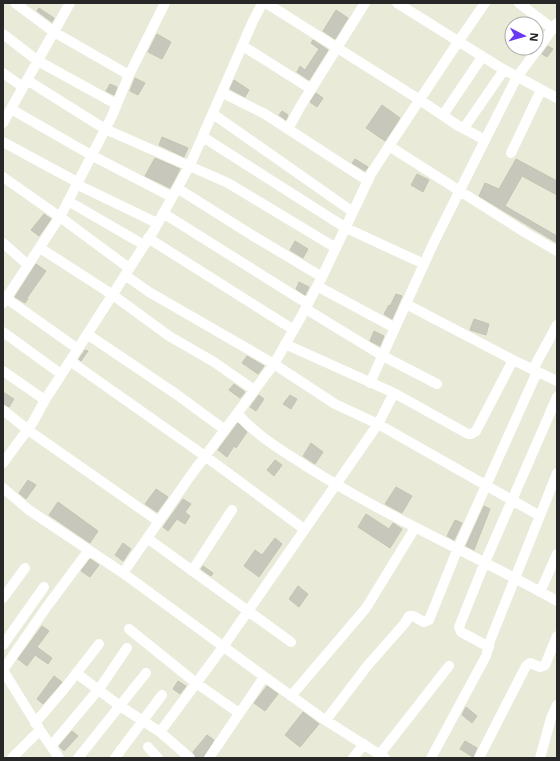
<svg xmlns="http://www.w3.org/2000/svg" width="560" height="761" font-family="'Open Sans',sans-serif">
	<style>
		.building { fill: #c7c8bb; stroke: #c3c5b2 }
		.lines { fill: none; stroke-linecap: round; stroke-linejoin: round }
		.minor { stroke: #fff; stroke-width: 10 }
	</style>
	<rect width="100%" height="100%" fill="#e9ead8"/>
	<path class="building" d="M39,8L54,18L52,22L37,11Z
		M336,10L348,18L335,39L323,31Z
		M157,34L171,42L162,59L148,52Z
		M313,40L328,50L309,80L297,72L300,66L305,70L319,49L311,43Z
		M548,46L553,49L547,57L542,54Z
		M135,78L145,83L138,95L130,91Z
		M234,80L249,90L245,97L230,89Z
		M110,84L117,87L114,95L106,91Z
		M316,93L323,98L317,107L310,102Z
		M382,105L400,118L385,141L366,128Z
		M282,111L288,115L286,120L279,115Z
		M162,137L188,148L184,157L159,145Z
		M155,158L180,169L170,188L145,176Z
		M355,159L368,167L365,171L352,163Z
		M516,159L557,181V195L522,176L505,206L557,236V243L479,196L485,183L499,189Z
		M417,174L429,180L423,192L411,185Z
		M44,214L51,219L39,236L31,230Z
		M295,241L308,249L303,258L290,250Z
		M36,264L46,271L27,298L28,299L25,303L15,297Z
		M299,282L309,287L305,295L296,289Z
		M396,294L402,296L392,319L384,314L389,305L390,306Z
		M474,319L489,324L486,335L470,330Z
		M374,331L384,336L380,346L370,341Z
		M85,350L88,351L81,361L79,359Z
		M247,356L264,366L258,374L242,363Z
		M234,384L245,392L240,398L229,390Z
		M3,392L14,399L9,407L3,404Z
		M259,395L264,399L256,411L250,407Z
		M290,395L297,399L291,409L283,404Z
		M238,423L247,432L236,448L234,446L227,457L218,450Z
		M311,443L323,452L315,464L303,456Z
		M275,460L282,465L274,476L267,470Z
		M28,480L36,485L26,499L19,493Z
		M396,487L412,496L402,513L385,504Z
		M156,489L168,497L157,512L145,504Z
		M183,499L191,504L185,512L190,516L185,524L177,519L168,531L163,527Z
		M58,502L98,531L90,543L49,515Z
		M484,506L490,509L474,550L466,546Z
		M366,514L389,529L393,523L402,529L390,548L358,527Z
		M455,520L462,523L454,540L447,536Z
		M275,538L282,544L259,577L244,566L255,550L262,555Z
		M123,543L131,549L123,561L115,555Z
		M90,559L99,565L90,577L81,571Z
		M203,566L213,573L211,576L201,569Z
		M298,586L308,594L299,607L289,599Z
		M42,626L49,631L37,647L52,658L48,664L35,655L27,666L18,659Z
		M54,676L62,682L43,704L37,699Z
		M178,681L186,686L180,694L173,689Z
		M267,686L278,694L265,711L254,703Z
		M466,707L477,716L472,723L462,715Z
		M303,712L319,724L300,747L285,735Z
		M72,731L78,736L64,751L59,746Z
		M207,735L214,740L203,758H196L193,752Z
		M465,741L477,748L473,757L460,749Z"/>
	<g class="lines">
		<path class="minor" d="M15,3L54,32L129,75
			M266,3L420,100L457,125L485,140
			M397,3L501,68L557,98
			M519,3L553,29
			M3,34L38,61L116,104
			M243,46L311,89
			M3,73L23,87
			M27,80L105,129L228,183L336,248
			M223,93L265,114L368,181
			M11,109L91,155L172,197
			M213,114L353,212
			M443,115L482,57
			M3,123L70,3
			M464,128L504,70
			M288,129L300,107L365,3
			M203,137L346,228L424,264
			M3,142L77,182
			M389,146L458,42L485,3
			M511,153L541,90
			M3,177L60,217L129,268
			M76,184L157,223
			M177,188L250,234L322,277
			M68,201L144,245
			M163,213L308,304
			M148,238L294,330
			M3,243L28,265
			M40,248L113,295L169,336L214,362L254,390
			M125,275L149,292L274,364L335,404L378,424L540,516
			M317,286L395,328
			M3,296L78,349
			M3,303L61,215L112,116L129,75L165,3
			M406,304L513,360L557,381
			M306,309L383,356L437,384
			M3,332L61,374
			M87,334L176,394L225,430
			M285,344L394,393L468,434H471L476,431L513,360
			M70,361L205,456L304,529
			M533,369L557,325
			M3,371L45,400
			M370,383L434,242L485,140L517,77L557,23
			M3,410L28,430L158,521
			M237,413C256,436 285,452 309,468C389,518 475,555 557,601
			M3,463L33,422L45,400L154,230L190,165L253,21L262,4L264,3
			M3,488L29,510L123,573L258,672L322,718L385,758
			M147,538L291,642
			M192,571L232,510
			M123,573L191,475L274,364L301,317L322,277L371,174L389,146L526,233L557,251
			M540,592L557,554
			M3,598L25,568
			M129,629L196,683L239,713
			M3,645L44,587
			M489,647L461,632L459,627L485,562L557,397
			M3,670L48,605L89,550
			M3,670L40,730L59,758
			M76,673L120,706L160,732L190,758
			M291,696L366,608L415,528
			M326,720L368,665L405,623L409,616H413L424,622L429,620L458,548L537,372
			M35,723L64,689L99,644
			M160,732L223,647L378,424L394,393
			M51,746L99,689L127,648
			M148,747L158,758
			M380,754L449,666
			M12,758L40,730
			M78,758L146,673
			M115,758L162,695
			M209,758L264,677
			M353,758L364,744
			M431,758L486,656L490,641L557,473
			M479,758L526,666L530,663L540,667L545,665L557,636
			M540,758L551,718L557,705"/>
	</g>
	<rect width="560" height="761" fill="none" stroke="#272727" stroke-width="8"/>
	<g transform="translate(524 36) rotate(96)"><circle r="19" fill="#ffffff" stroke="#a9a9a9"/>
	<path d="M0-3L7 15L0 10L-7 15Z" fill="#6938f7"/>
	<text y="-6" font-size="11" font-weight="bold" text-anchor="middle" fill="#272727">N</text>
	</g>
</svg>
